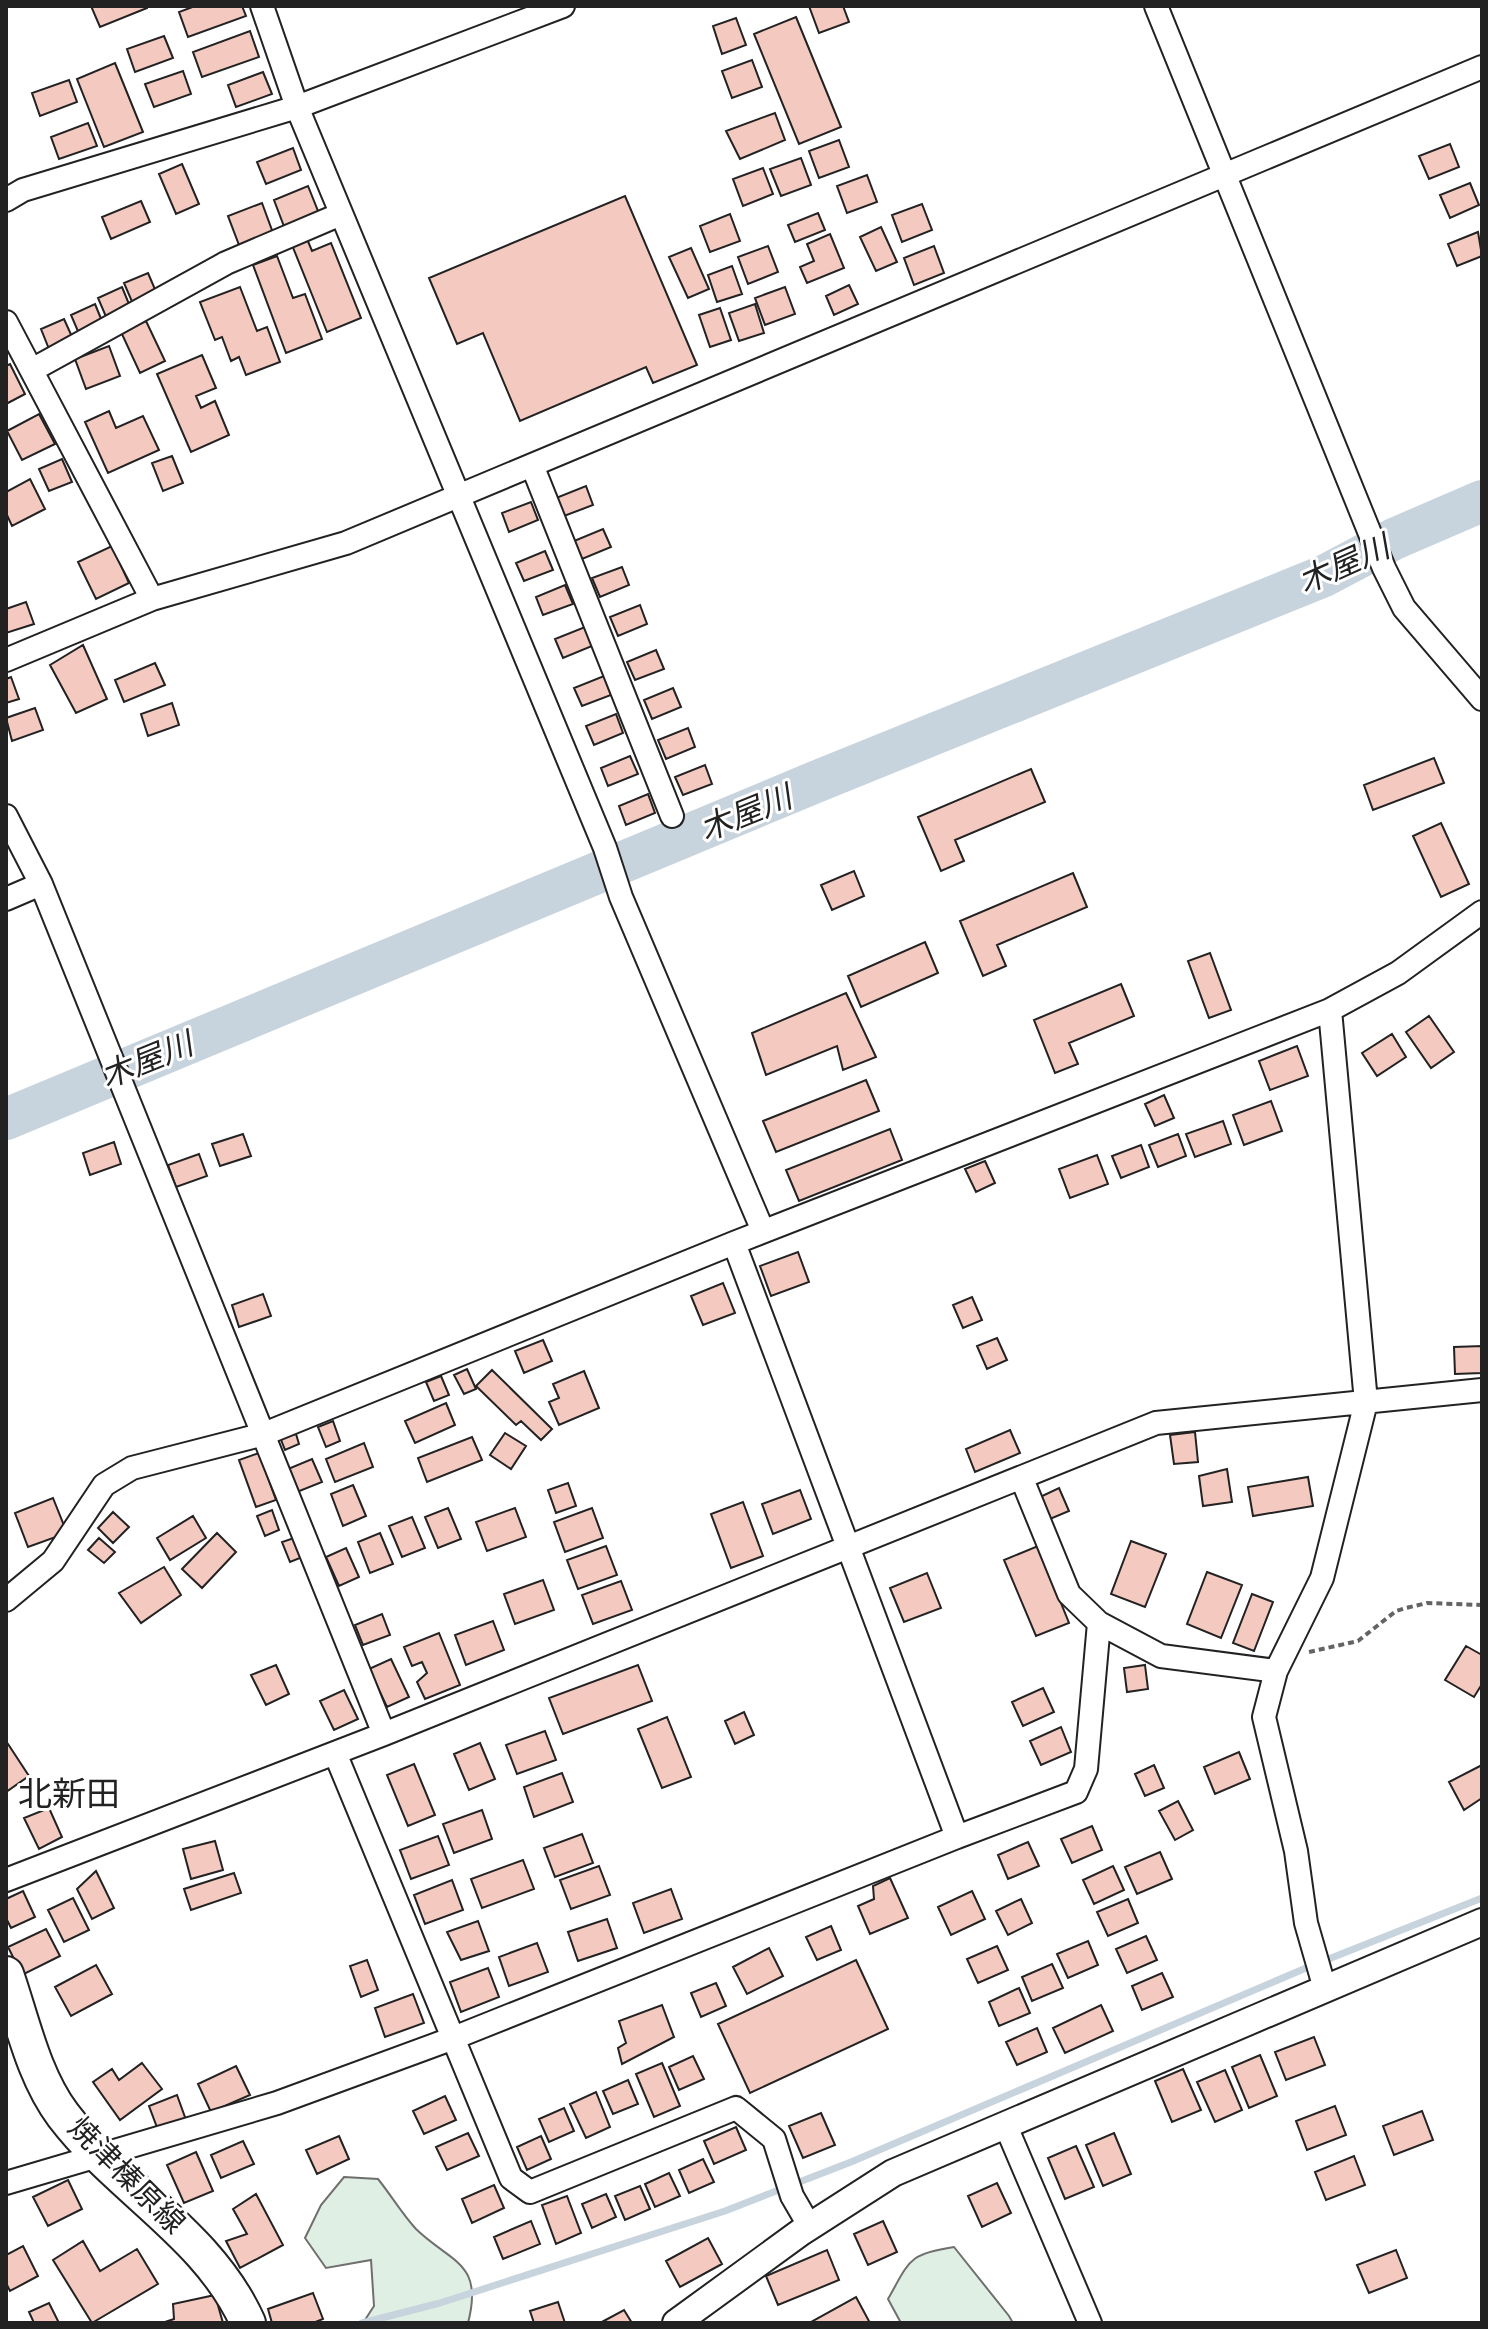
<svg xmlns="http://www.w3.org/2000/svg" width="1488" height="2329" font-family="'Alegreya Sans','Noto Sans JP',sans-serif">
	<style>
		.green { fill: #e0efe3; stroke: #6f6f6f; stroke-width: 2 }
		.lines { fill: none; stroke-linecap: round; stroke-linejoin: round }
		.stream { stroke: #c7d3dd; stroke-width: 7 }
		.river { stroke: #c7d3dd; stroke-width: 42 }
		.building { fill: #f3c9c0; stroke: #222; stroke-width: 2 }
		.minor-casing { stroke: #222; stroke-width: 26 }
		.tertiary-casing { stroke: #222; stroke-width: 30 }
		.primary-casing { stroke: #222; stroke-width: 38 }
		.path { stroke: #646464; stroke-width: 4; stroke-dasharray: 6 4; stroke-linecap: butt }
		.minor { stroke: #fff; stroke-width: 22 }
		.tertiary { stroke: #fff; stroke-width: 26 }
		.primary { stroke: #fff; stroke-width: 34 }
		.labels { text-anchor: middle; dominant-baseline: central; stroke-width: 6; stroke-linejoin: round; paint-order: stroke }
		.street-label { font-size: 30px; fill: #222; stroke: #fff }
		.water-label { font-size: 32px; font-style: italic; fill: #222; stroke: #fff }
		.quarter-label { font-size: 34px; fill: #222; stroke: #fff }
	</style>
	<rect width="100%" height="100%" fill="#fff"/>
	<path class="green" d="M344,2177L378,2179C391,2195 402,2214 416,2229C451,2263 484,2262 468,2323H363L374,2306L371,2260L326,2268L305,2238L321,2205Z
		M954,2247L1009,2316L1013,2323H901L888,2299C910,2260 908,2254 954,2247Z"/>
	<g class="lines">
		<path class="stream" d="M362,2323L440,2303L725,2211L851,2162L1306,1968L1482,1898"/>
		<path class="river" d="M6,1119L813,783L1324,576L1394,539L1482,501"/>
	</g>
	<path class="building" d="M91,6H147V8L100,27Z
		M195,6H242L246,16L188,37L179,12Z
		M809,6H843L849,22L819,33Z
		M796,17L841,127L799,144L754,34Z
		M736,18L746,45L722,54L713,26Z
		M250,31L259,57L202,77L193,52Z
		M164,36L173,58L135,72L127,49Z
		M752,60L762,87L732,98L722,71Z
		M115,63L143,132L104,147L77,79Z
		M183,71L191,94L154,107L145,84Z
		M263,72L272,94L236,107L228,85Z
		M69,80L77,102L40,116L32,93Z
		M775,113L785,140L740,159L726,131Z
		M88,123L97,146L59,159L51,137Z
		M839,140L849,167L819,178L809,151Z
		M1450,144L1459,167L1429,179L1419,156Z
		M293,148L301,170L266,184L257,162Z
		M801,158L811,185L781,196L770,169Z
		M182,164L199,204L176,214L159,174Z
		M763,168L773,194L743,206L733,179Z
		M867,175L877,202L847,213L837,186Z
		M1470,183L1479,205L1450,218L1440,195Z
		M308,186L320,216L285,229L274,200Z
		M625,196L697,365L653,383L646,367L520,421L483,333L457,344L429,278Z
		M141,201L150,222L111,239L102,217Z
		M262,203L273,233L239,245L228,216Z
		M922,204L932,230L902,242L892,215Z
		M818,213L825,230L795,242L788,225Z
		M730,214L740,241L710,252L700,226Z
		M881,227L897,262L876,271L860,237Z
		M1478,232L1482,256L1457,266L1448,244Z
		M830,234L844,268L807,283L800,267L814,261L807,244Z
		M307,239L312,251L331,243L361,318L327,332L292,245Z
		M768,246L778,272L748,284L738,257Z
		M934,246L944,273L914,285L904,258Z
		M691,248L709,289L688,298L669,257Z
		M277,256L293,298L305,294L322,339L286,353L253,265Z
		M732,266L742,294L717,302L708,275Z
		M148,273L157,294L133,304L124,283Z
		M849,285L858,304L834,315L826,296Z
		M122,287L131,309L107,319L98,298Z
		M240,287L257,331L267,327L280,362L246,375L239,357L231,361L222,337L215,340L200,302Z
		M785,287L795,314L765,325L755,298Z
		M95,304L104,326L80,336L71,315Z
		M755,304L764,333L739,341L729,313Z
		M720,308L731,340L710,347L699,315Z
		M64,319L73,339L49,349L41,329Z
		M146,321L165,361L140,373L121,332Z
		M109,346L120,376L86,389L75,359Z
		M202,355L216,388L196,396L201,408L215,401L229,435L191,452L157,374Z
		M10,364L25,394L6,404V366Z
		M109,411L116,428L143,416L159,450L108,473L85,422Z
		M39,414L55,444L22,460L7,431Z
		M172,456L183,483L163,491L152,463Z
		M62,459L72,482L49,491L39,469Z
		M30,479L45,509L12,526L6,513V492Z
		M586,486L593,505L564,516L556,498Z
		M531,502L538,520L509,532L502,513Z
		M603,529L611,547L582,559L574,541Z
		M112,546L129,583L96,599L78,562Z
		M545,551L553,570L524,581L516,563Z
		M622,567L629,585L600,597L592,578Z
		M565,585L573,604L543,615L536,597Z
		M26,602L34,624L6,633V609Z
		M640,605L647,624L618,636L610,617Z
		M585,627L592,646L563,658L555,639Z
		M83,645L107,699L76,713L50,665Z
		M656,650L664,669L635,680L627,662Z
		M155,663L165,685L124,702L115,680Z
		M604,676L611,695L582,706L574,688Z
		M11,677L19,699L6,703V679Z
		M673,688L681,707L652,719L644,700Z
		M172,703L179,725L148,736L141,714Z
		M35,708L43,730L12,741L6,718Z
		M616,714L623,733L594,745L586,726Z
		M688,728L695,747L666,759L658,740Z
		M630,756L638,774L608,786L601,768Z
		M1434,758L1444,783L1373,810L1364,785Z
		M705,765L712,784L683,795L675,777Z
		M1031,769L1045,802L955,840L964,861L941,871L918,817Z
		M648,794L655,813L626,825L619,806Z
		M1441,823L1469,884L1441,897L1413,836Z
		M854,871L864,896L832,910L821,885Z
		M1073,873L1087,907L997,945L1006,966L983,976L960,921Z
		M925,942L938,973L861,1007L848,976Z
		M1210,953L1231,1010L1209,1018L1188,961Z
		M1121,984L1134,1016L1069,1043L1078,1064L1055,1073L1034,1020Z
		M846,993L876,1057L843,1070L837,1046L766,1075L752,1033Z
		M1429,1016L1454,1052L1431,1068L1406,1032Z
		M1392,1034L1406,1057L1377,1076L1362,1053Z
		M1297,1046L1308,1076L1270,1090L1259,1061Z
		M866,1080L879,1111L776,1152L763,1121Z
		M1164,1095L1174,1118L1155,1126L1145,1104Z
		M1271,1101L1282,1131L1244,1145L1233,1115Z
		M1223,1121L1231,1144L1195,1157L1186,1134Z
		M890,1129L902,1160L799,1201L786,1170Z
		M243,1134L251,1156L220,1166L212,1144Z
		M1178,1134L1186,1156L1158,1167L1149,1145Z
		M114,1142L121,1164L90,1175L83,1153Z
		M1141,1145L1149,1167L1121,1178L1112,1156Z
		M199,1154L207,1176L176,1187L168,1165Z
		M1097,1155L1108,1184L1070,1198L1059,1169Z
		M985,1161L995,1183L976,1192L965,1169Z
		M798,1252L809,1282L771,1296L760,1266Z
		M723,1283L735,1313L703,1325L691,1296Z
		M263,1294L271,1316L239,1327L232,1305Z
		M972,1297L982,1320L963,1328L953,1305Z
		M997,1338L1007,1360L987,1369L977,1346Z
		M543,1340L552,1361L524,1373L515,1351Z
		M1482,1346V1373L1455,1374L1454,1347Z
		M467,1369L476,1389L464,1394L454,1375Z
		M492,1370L552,1429L541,1440L521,1421L516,1425L476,1386Z
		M584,1371L599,1408L559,1425L549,1402L559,1398L553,1384Z
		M441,1376L449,1395L434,1401L426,1382Z
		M446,1403L455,1425L415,1443L405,1421Z
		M333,1421L340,1441L326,1447L318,1427Z
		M1010,1430L1020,1453L975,1472L966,1449Z
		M1195,1432L1198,1462L1174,1464L1170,1435Z
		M505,1433L526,1446L511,1469L490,1455Z
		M296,1434L299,1444L285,1450L280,1437Z
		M472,1437L482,1460L427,1482L418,1458Z
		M364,1443L373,1467L335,1482L326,1459Z
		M259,1453L276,1500L256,1507L239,1460Z
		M312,1459L322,1482L297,1492L288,1469Z
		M1227,1469L1232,1502L1203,1506L1199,1476Z
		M1308,1477L1313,1506L1253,1516L1248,1487Z
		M568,1483L576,1506L556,1513L548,1490Z
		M353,1485L366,1516L343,1526L331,1494Z
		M1059,1488L1069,1511L1050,1519L1040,1497Z
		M800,1490L811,1519L773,1534L762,1504Z
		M53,1498L67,1533L28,1547L15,1513Z
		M743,1502L763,1556L731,1568L711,1514Z
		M448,1508L461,1539L438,1548L425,1517Z
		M515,1508L526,1537L487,1551L476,1522Z
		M592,1508L603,1538L565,1552L554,1522Z
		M272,1510L279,1530L265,1536L257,1516Z
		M113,1512L129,1527L113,1543L98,1528Z
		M193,1516L206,1538L170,1560L157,1538Z
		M412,1517L425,1548L402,1557L389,1526Z
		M217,1533L236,1552L202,1588L182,1569Z
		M380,1533L393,1564L370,1573L358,1542Z
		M297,1537L305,1556L290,1562L282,1542Z
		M99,1538L115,1552L104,1563L88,1550Z
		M1131,1541L1166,1554L1145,1607L1111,1594Z
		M606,1546L617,1575L578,1589L567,1560Z
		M1038,1546L1069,1623L1036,1636L1004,1560Z
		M346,1548L359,1577L339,1586L326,1557Z
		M164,1567L181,1595L141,1623L119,1593Z
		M1207,1572L1242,1585L1221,1638L1187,1624Z
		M927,1573L941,1608L904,1622L890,1588Z
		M543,1580L554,1610L515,1624L504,1594Z
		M621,1581L632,1610L593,1624L582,1595Z
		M1252,1594L1273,1602L1254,1651L1233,1643Z
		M382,1614L390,1635L363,1645L355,1625Z
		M493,1621L504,1650L466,1665L455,1635Z
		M439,1633L460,1685L425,1699L417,1682L427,1673L422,1662L412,1666L404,1647Z
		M1466,1646L1482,1655V1684L1474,1697L1445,1680Z
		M391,1659L409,1697L387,1707L369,1669Z
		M276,1665L289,1694L266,1705L251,1675Z
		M638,1665L652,1701L563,1734L549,1698Z
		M1145,1665L1148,1689L1127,1692L1124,1668Z
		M1043,1688L1054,1712L1023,1726L1012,1702Z
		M344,1690L358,1719L334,1730L320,1701Z
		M744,1712L754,1735L735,1744L725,1721Z
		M667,1717L691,1777L662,1788L638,1729Z
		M1061,1727L1071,1752L1041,1765L1030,1741Z
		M545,1731L556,1760L517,1774L506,1745Z
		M480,1743L495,1779L469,1790L454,1754Z
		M8,1744L29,1776L6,1792V1745Z
		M1239,1752L1250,1779L1215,1794L1204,1767Z
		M414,1764L435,1815L408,1826L387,1775Z
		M1154,1765L1164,1788L1145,1796L1135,1774Z
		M1482,1765V1798L1464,1810L1449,1782Z
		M562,1773L573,1802L534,1817L524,1787Z
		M1178,1801L1193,1830L1175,1840L1159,1811Z
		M49,1808L62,1837L39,1849L24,1818Z
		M482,1810L492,1839L454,1853L443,1824Z
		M1092,1826L1102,1850L1072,1863L1061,1839Z
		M582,1834L593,1863L555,1877L544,1848Z
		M438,1836L449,1865L411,1879L400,1850Z
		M215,1841L223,1870L191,1879L183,1849Z
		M1028,1842L1039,1866L1008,1879L998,1855Z
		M1160,1852L1172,1879L1137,1894L1125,1867Z
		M523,1860L534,1889L482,1908L471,1879Z
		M599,1866L610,1895L571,1909L560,1880Z
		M1113,1866L1124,1890L1094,1904L1083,1880Z
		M96,1871L114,1908L92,1919L77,1889Z
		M234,1873L241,1893L191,1910L184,1889Z
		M890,1878L908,1918L870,1934L858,1906L874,1899L873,1886Z
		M452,1880L463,1910L425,1924L414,1895Z
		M671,1889L682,1919L644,1933L633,1903Z
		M23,1891L35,1917L11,1928L6,1918V1899Z
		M972,1891L985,1919L951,1935L938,1907Z
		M73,1898L89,1930L64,1942L48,1910Z
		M1021,1899L1032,1923L1008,1935L996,1911Z
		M1128,1899L1138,1923L1108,1936L1097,1912Z
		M607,1919L617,1948L578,1961L568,1932Z
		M478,1921L489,1951L461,1960L447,1932Z
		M831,1926L841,1950L817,1960L806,1937Z
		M46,1929L60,1956L22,1975L8,1947Z
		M1146,1936L1157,1960L1127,1973L1116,1949Z
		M1088,1941L1098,1965L1068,1978L1057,1954Z
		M537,1943L548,1972L509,1986L499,1957Z
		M997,1946L1008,1970L978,1983L967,1959Z
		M769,1948L783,1976L747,1994L733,1967Z
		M367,1960L378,1990L361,1997L350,1966Z
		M856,1960L888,2029L750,2093L718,2024Z
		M1052,1964L1063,1988L1032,2001L1022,1977Z
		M96,1965L112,1994L71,2016L55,1987Z
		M488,1968L499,1997L461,2012L450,1982Z
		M1162,1973L1173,1997L1142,2010L1132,1986Z
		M716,1983L726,2006L701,2017L691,1993Z
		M1019,1988L1030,2013L999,2026L989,2002Z
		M413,1994L424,2023L385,2037L375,2008Z
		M662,2005L674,2037L622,2064L618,2048L626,2043L619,2021Z
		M1101,2005L1113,2031L1065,2053L1053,2028Z
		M1037,2028L1047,2052L1017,2065L1006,2042Z
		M1314,2037L1325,2065L1286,2080L1275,2052Z
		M1260,2055L1277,2096L1249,2108L1232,2067Z
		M693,2056L704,2079L679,2090L669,2067Z
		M142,2063L162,2089L120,2120L93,2082L112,2069L119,2080Z
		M662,2063L680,2106L654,2117L636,2074Z
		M236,2066L250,2095L211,2112L198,2084Z
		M1183,2069L1201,2110L1172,2122L1155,2081Z
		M1225,2070L1242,2110L1215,2122L1197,2082Z
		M628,2080L638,2104L613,2114L603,2091Z
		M596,2092L610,2127L586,2138L570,2104Z
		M177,2095L186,2120L158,2130L149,2106Z
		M445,2096L456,2120L424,2134L413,2111Z
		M1335,2106L1346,2135L1307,2150L1296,2121Z
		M564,2108L574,2131L549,2142L539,2119Z
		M1422,2111L1433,2140L1394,2155L1383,2126Z
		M821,2113L835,2145L803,2158L789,2126Z
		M736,2127L746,2150L714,2164L704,2141Z
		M468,2133L479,2156L447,2170L436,2147Z
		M1114,2133L1131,2174L1103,2186L1086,2145Z
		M339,2136L349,2159L317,2174L306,2150Z
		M541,2136L551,2159L527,2170L517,2147Z
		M243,2141L254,2164L221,2178L211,2155Z
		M1076,2146L1094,2187L1065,2199L1048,2158Z
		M196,2152L213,2191L184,2203L167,2165Z
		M1354,2156L1365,2185L1326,2200L1315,2172Z
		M703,2159L714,2182L689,2193L679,2170Z
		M669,2173L680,2196L655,2207L645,2184Z
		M68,2180L82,2209L48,2226L33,2197Z
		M997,2183L1011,2213L982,2227L968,2196Z
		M494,2185L504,2208L472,2223L462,2199Z
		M640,2186L650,2209L625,2220L615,2196Z
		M256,2194L283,2245L240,2268L226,2241L247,2234L233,2209Z
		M606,2194L616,2217L592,2228L582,2204Z
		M567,2196L581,2233L556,2244L542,2205Z
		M531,2221L540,2244L503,2259L494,2237Z
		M883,2221L897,2252L868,2265L854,2234Z
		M708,2238L722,2264L680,2287L666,2261Z
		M83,2241L100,2271L137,2249L158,2284L92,2323L53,2260Z
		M23,2246L38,2276L10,2291L6,2283V2255Z
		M827,2250L839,2280L778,2305L766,2276Z
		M1396,2250L1407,2278L1369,2293L1357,2265Z
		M313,2293L323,2319L313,2323H272L268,2309Z
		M215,2295L223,2323H162L174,2319L173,2304Z
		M856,2297L870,2323H809Z
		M558,2302L565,2323H534L530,2311Z
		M49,2303L59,2323H34L29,2312Z
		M624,2310L632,2323H600Z"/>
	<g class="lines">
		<defs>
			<path id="minor" d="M262,6L297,107L605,848L621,897L763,1231
				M1156,6L1384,568L1404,608L1482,699
				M6,200L23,190L297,107L563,6
				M6,322L152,599
				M32,370L226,263L341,214
				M532,465L672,816
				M6,660L152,599L346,543L1482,67
				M6,816L41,884L384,1734
				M6,899L41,884
				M1022,1479L1069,1594L1099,1623L1161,1656L1276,1671
				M6,1600L53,1561L104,1485L132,1468L264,1434L734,1243L1330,1010L1398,973L1482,912
				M335,1753L511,2178L530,2192L736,2108L774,2139L792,2196L810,2227
				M957,1837L1076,1792L1086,1769L1099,1623
				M6,1880L384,1734L1156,1423L1482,1390
				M1325,1989L1306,1923L1296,1851L1264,1717L1276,1671L1322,1578L1366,1402L1330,1010
				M1005,2124L1090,2323
				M6,2183L277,2103L451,2039L957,1837L734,1243"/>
			<path id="tertiary" d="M676,2323L801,2232L893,2173L1482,1922"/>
			<path id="primary" d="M6,1974C22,2020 33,2075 63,2115C120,2190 209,2235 248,2323"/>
		</defs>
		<use href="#minor" class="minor-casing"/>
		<use href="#tertiary" class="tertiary-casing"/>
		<use href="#primary" class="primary-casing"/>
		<path class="path" d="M1309,1652L1358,1641L1396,1611L1406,1608L1427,1603L1482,1605"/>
		<use href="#minor" class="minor"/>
		<use href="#tertiary" class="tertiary"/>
		<use href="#primary" class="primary"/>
	</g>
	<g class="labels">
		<g class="street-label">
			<text transform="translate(126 2176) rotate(45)">焼津榛原線</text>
		</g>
		<g class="water-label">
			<text transform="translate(1344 565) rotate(-24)">木屋川</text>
			<text transform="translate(746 814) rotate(-22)">木屋川</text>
			<text transform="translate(147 1061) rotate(-22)">木屋川</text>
		</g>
		<g class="quarter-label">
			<text x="69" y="1796">北新田</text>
		</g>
	</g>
	<rect width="1488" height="2329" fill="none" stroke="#222222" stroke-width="16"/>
</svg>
